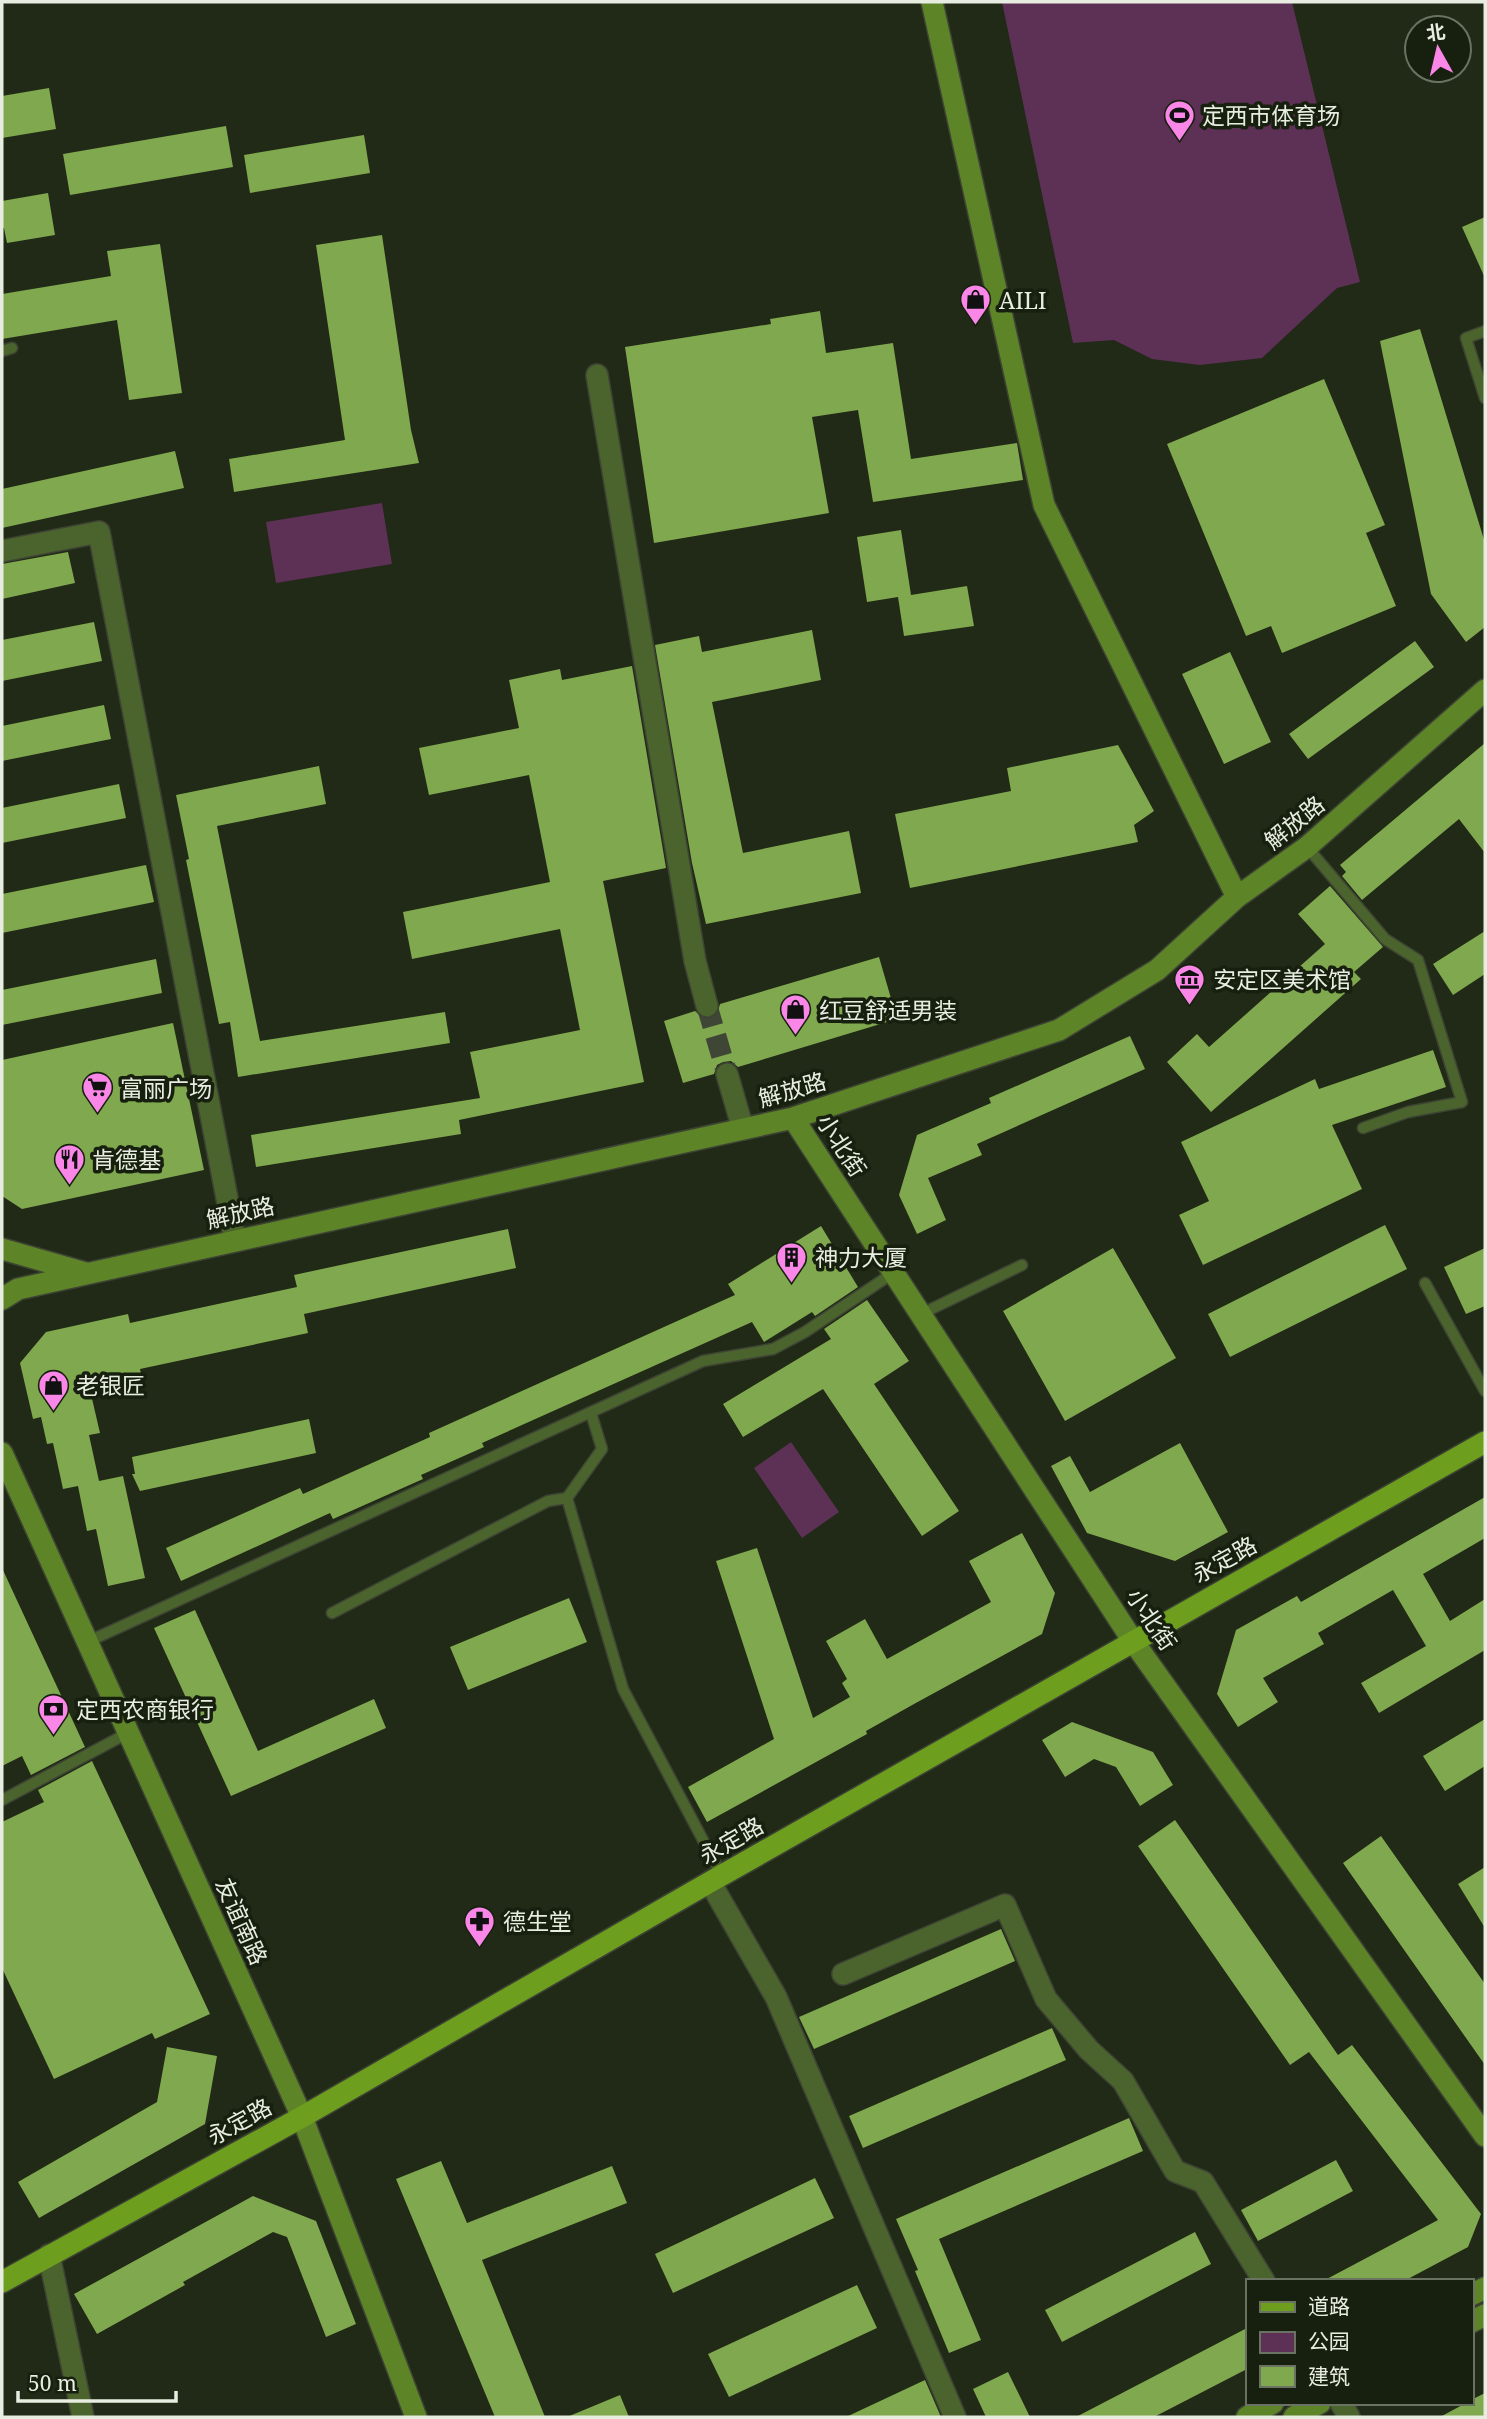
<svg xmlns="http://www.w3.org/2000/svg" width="1487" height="2419" font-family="'Noto Serif','Noto Sans SC',serif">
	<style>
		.green { fill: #5c3155 }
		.building { fill: #80a84e }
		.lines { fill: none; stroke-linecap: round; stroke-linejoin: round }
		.street-tunnel { stroke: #3f4635; stroke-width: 21; stroke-dasharray: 21 10; stroke-linecap: butt }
		.lane-casing { stroke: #3d4433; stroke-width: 13 }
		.street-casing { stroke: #3d4433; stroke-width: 24 }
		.secondary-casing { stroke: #3d4433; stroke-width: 24 }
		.primary-casing { stroke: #3d4433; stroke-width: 24 }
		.lane { stroke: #4b632d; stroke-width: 10 }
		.street { stroke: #4b632d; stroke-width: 21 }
		.secondary { stroke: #5e8428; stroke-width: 21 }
		.primary { stroke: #6d9e1e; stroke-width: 21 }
		.labels { text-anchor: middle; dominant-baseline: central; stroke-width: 7; stroke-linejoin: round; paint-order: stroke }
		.poi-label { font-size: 23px; fill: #e7ede1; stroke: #17200e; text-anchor: start }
		.street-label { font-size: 23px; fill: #e7ede1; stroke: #17200e }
	</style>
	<rect width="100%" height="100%" fill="#212917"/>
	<path class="green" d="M1002,2H1292L1360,282L1337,288L1262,358L1200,365L1152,359L1114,340L1073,343Z
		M382,503L392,564L276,583L266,522Z
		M791,1442L839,1512L802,1538L754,1468Z"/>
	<path class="building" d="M49,88L56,129L2,138V96Z
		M226,126L233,167L70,195L63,154Z
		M364,135L370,173L250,193L244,155Z
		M48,193L55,235L7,243L4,228H2V201Z
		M1485,217V278L1462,227Z
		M382,235L411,430L419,463L234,492L229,459L345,440L316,245Z
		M160,244L182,393L129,400L117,320L2,339V294L111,276L107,251Z
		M820,311L826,353L893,343L911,459L1017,443L1023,480L873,502L858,410L812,417L829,513L654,543L625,347L771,324L770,319Z
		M1420,329L1485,543V627L1466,642L1431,594L1380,341Z
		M1324,379L1385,525L1366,533L1396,606L1282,653L1271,626L1246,636L1167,444Z
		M175,451L184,488L2,528V489Z
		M901,530L911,595L967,586L974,626L904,636L898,597L867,602L857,537Z
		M68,552L75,583L2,599V564Z
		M94,622L102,661L2,681V640Z
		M812,630L821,680L712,702L743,853L849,831L861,893L706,924L692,863L655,645L699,636L702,652Z
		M1415,641L1434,667L1308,759L1289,734Z
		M1230,652L1271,742L1224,764L1182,674Z
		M632,666L666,868L603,881L644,1082L459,1120L461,1134L256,1167L251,1135L480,1098L470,1052L580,1030L560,929L412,959L403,912L550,882L529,775L429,795L419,748L519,728L509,680L560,669L562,680Z
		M104,705L111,739L2,761V726Z
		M1485,743V853L1459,819L1362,900L1342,876L1346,872L1340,865Z
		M1118,745L1154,811L1134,825L1138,842L910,888L895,814L1011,791L1007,768Z
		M319,766L326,804L217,826L260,1041L445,1012L450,1043L238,1077L230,1022L219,1024L186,860L189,859L176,795Z
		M119,784L126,818L2,843V808Z
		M146,865L154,902L2,933V894Z
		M1330,886L1383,947L1354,972L1361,979L1211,1112L1167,1062L1197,1034L1209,1047L1325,944L1298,914Z
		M1485,931V974L1453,995L1433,964Z
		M879,957L897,1019L738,1067L731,1061L723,1062L717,1065L714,1074L683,1083L664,1021L695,1011L703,1018H711L717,1015L720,1004Z
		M156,959L162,993L2,1025V990Z
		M173,1023L204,1170L22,1209L2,1196V1060Z
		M1130,1036L1145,1069L977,1144L982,1155L928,1178L946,1220L917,1234L899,1195L917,1135L991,1103L989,1098Z
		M1433,1050L1446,1087L1332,1125L1362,1189L1203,1265L1179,1215L1209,1201L1181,1142L1315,1079L1319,1089Z
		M1385,1225L1407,1269L1230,1357L1208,1314Z
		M821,1226L858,1287L815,1316L812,1312L764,1342L752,1322L482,1443L484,1447L421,1475L423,1479L333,1519L330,1513L181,1581L166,1548L300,1488L303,1494L430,1437L429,1433L735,1295L728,1284Z
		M508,1229L516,1268L304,1314L308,1333L140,1369L142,1379L90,1390L100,1433L89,1435L99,1481L123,1476L145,1578L108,1586L96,1529L87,1531L78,1486L63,1489L53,1443L47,1444L41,1417L33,1419L20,1363L46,1332L128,1314L130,1323L297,1287L294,1275Z
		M1113,1248L1176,1358L1065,1421L1003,1311Z
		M1485,1248V1306L1466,1314L1444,1267Z
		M867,1300L909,1361L874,1384L959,1511L922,1536L823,1389L743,1437L723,1404L831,1339L824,1329Z
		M309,1419L316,1453L140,1491L132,1474H135L132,1457Z
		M1180,1443L1228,1532L1175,1561L1087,1533L1051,1466L1070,1456L1090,1492Z
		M1485,1497V1538L1423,1574L1450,1621L1485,1599V1650L1379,1713L1361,1683L1426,1646L1393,1590L1318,1633L1324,1644L1263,1678L1278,1702L1238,1727L1217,1694L1236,1630L1297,1596L1301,1602Z
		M1022,1533L1055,1593L1042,1634L914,1704L866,1731L867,1734L707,1822L688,1787L774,1739L716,1561L757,1548L813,1718L850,1697L842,1683L847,1679L826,1641L865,1619L887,1659L991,1602L969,1561Z
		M2,1568L85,1747L31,1775L22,1756L2,1766Z
		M569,1598L587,1642L468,1690L450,1647Z
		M195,1610L258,1751L374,1699L386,1728L231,1796L154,1628Z
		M1485,1719V1766L1445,1791L1423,1756Z
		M1072,1722L1153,1752L1173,1785L1140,1806L1116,1767L1094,1759L1065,1777L1042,1740Z
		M92,1761L210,2014L155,2039L152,2033L54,2079L2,1968V1822L44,1802L38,1790Z
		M1175,1820L1338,2055L1352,2045L1481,2214L1468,2247L1404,2281H1323L1438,2220L1309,2052L1290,2065L1138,1846Z
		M1381,1836L1485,1984V2065L1343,1863Z
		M1485,1867V1928L1458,1884Z
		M1001,1929L1015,1961L814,2049L799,2017Z
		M1052,2028L1066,2060L863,2148L849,2116Z
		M167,2047L217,2056L205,2124L39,2218L18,2182L157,2102Z
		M1129,2118L1143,2151L939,2239L981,2340L949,2353L915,2271L918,2270L896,2219Z
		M1336,2160L1353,2191L1258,2241L1241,2210Z
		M441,2161L467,2223L612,2166L627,2203L482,2260L545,2417H495L396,2179Z
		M815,2178L834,2218L673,2293L655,2254Z
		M253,2196L316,2221L356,2324L326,2337L287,2237L273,2232L183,2282L185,2285L97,2334L74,2294Z
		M1195,2232L1211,2264L1062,2342L1045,2310Z
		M857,2285L877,2328L729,2397L708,2354Z
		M1247,2328V2369L1154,2417H1076Z
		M1008,2372L1030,2417H986L973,2389Z
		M925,2380L941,2417H846Z
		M1485,2393V2417H1440L1466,2403H1471V2400Z
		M620,2395L629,2417H567Z"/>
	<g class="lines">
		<path class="street-tunnel" d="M707,1006L727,1074"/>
		<defs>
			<path id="lane" d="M1485,331L1466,338L1485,398
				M2,351L12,348
				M1307,847L1385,939L1418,960L1462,1102L1408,1112L1363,1128
				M1425,1283L1485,1391
				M921,1314L1022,1265
				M591,1413L602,1449L567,1498L623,1689L722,1876
				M332,1613L548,1501L567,1498
				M87,1642L703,1361L773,1349L805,1332L893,1273
				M2,1800L128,1733"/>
			<path id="street" d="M597,375L695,961L707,1006
				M2,551L99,532L235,1240
				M727,1074L743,1129
				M710,1882L776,1997L955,2417
				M843,1974L1005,1905L1046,1999L1089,2050L1123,2081L1175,2171L1203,2182L1264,2281
				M49,2255L83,2417
				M1341,2403L1349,2417"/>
			<path id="secondary" d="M932,2L1044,505L1237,897
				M793,1118L1133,1641L1485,2136
				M2,1249L86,1273
				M2,1299L18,1289L793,1118L1059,1030L1157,970L1237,897L1307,847L1485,690
				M2,1453L302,2117L416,2417
				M1471,2295L1485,2288
				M1471,2322L1485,2315
				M1247,2417L1273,2403
				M1294,2417L1320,2403"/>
			<path id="primary" d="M2,2282L302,2117L710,1882L1485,1442"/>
		</defs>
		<use href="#lane" class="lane-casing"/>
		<use href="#street" class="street-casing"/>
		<use href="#secondary" class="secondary-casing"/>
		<use href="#primary" class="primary-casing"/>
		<use href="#lane" class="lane"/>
		<use href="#street" class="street"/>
		<use href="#secondary" class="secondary"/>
		<use href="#primary" class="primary"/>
	</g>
	<defs>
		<symbol id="stadium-pin" viewBox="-11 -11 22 30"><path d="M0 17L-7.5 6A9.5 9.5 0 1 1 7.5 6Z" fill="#fa87e8" stroke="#17200e"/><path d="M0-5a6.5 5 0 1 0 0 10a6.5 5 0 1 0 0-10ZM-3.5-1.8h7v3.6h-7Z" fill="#111"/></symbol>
		<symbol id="shop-pin" viewBox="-11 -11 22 30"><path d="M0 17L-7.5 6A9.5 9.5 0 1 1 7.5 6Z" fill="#fa87e8" stroke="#17200e"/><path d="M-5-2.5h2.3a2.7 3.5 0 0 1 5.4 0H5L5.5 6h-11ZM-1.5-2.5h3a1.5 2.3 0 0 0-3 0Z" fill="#111"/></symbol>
		<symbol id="museum-pin" viewBox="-11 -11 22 30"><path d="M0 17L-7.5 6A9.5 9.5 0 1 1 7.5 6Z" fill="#fa87e8" stroke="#17200e"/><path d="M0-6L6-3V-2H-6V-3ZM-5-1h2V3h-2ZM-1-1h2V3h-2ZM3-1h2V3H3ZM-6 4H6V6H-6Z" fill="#111"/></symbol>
		<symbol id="supermarket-pin" viewBox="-11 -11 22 30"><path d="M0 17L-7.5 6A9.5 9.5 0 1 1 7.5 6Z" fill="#fa87e8" stroke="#17200e"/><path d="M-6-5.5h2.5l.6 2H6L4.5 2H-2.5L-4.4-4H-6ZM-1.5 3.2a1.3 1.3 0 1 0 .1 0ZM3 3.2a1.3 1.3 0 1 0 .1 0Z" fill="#111"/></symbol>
		<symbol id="restaurant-pin" viewBox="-11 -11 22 30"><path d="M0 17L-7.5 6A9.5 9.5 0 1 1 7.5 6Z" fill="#fa87e8" stroke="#17200e"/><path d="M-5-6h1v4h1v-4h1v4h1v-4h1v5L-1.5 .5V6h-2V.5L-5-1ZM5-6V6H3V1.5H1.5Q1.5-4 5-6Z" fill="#111"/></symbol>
		<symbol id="building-pin" viewBox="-11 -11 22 30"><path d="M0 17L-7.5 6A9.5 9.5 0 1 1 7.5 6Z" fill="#fa87e8" stroke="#17200e"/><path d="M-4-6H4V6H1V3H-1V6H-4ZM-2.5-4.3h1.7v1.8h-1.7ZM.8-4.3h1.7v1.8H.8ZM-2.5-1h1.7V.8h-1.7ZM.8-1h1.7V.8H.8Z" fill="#111"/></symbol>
		<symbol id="bank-pin" viewBox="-11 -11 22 30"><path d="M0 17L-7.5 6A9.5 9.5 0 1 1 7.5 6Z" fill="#fa87e8" stroke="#17200e"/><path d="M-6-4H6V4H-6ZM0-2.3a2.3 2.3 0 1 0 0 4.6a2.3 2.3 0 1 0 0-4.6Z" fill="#111"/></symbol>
		<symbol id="pharmacy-pin" viewBox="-11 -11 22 30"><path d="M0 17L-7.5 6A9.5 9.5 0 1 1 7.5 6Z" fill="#fa87e8" stroke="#17200e"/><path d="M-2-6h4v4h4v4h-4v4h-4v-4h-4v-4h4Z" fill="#111"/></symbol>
	</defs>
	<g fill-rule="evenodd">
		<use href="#stadium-pin" x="1162" y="98" width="35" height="47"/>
		<use href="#shop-pin" x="958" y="282" width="35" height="47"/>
		<use href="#museum-pin" x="1172" y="962" width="35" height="47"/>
		<use href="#shop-pin" x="778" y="992" width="35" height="47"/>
		<use href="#supermarket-pin" x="80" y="1070" width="35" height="47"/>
		<use href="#restaurant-pin" x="52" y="1142" width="35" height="47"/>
		<use href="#building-pin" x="774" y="1240" width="35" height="47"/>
		<use href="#shop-pin" x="36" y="1368" width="35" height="47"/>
		<use href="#bank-pin" x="36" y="1692" width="35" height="47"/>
		<use href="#pharmacy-pin" x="462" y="1904" width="35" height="47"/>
	</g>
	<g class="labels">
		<g class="poi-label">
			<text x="1202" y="115">定西市体育场</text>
			<text x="999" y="300">AILI</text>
			<text x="1213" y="979">安定区美术馆</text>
			<text x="819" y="1010">红豆舒适男装</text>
			<text x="120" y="1088">富丽广场</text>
			<text x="92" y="1159">肯德基</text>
			<text x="815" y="1257">神力大厦</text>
			<text x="76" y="1385">老银匠</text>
			<text x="76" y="1709">定西农商银行</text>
			<text x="503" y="1921">德生堂</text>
		</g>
		<g class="street-label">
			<text transform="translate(1294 822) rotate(-39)">解放路</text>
			<text transform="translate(792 1089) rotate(-16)">解放路</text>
			<text transform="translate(842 1145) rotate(57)">小北街</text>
			<text transform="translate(240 1212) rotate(-13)">解放路</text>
			<text transform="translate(1224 1559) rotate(-29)">永定路</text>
			<text transform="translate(1152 1619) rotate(56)">小北街</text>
			<text transform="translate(731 1840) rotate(-30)">永定路</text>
			<text transform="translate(242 1921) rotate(66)">友谊南路</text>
			<text transform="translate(239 2121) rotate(-29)">永定路</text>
		</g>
	</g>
	<rect width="1487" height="2419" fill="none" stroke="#e7ede1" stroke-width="7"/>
	<rect x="1246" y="2279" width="228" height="126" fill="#17200e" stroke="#6a7262" stroke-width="2"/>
	<rect x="1260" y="2302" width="35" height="10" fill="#6d9e1e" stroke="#6a7262" stroke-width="2"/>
	<text x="1308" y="2314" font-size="21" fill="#e7ede1">道路</text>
	<rect x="1260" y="2332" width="35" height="21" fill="#5c3155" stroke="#6a7262" stroke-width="2"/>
	<text x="1308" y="2349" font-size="21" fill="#e7ede1">公园</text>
	<rect x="1260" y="2366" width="35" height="21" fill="#80a84e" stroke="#6a7262" stroke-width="2"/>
	<text x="1308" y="2384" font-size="21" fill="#e7ede1">建筑</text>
	<g transform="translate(1438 49) rotate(352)"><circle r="33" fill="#17200e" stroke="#6a7262" stroke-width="2"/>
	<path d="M0-5L12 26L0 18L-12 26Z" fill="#fa87e8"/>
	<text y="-10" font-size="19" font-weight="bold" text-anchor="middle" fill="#e7ede1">北</text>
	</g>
	<path d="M18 2391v10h158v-10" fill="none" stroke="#e7ede1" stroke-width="3.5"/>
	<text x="28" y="2391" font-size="21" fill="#e7ede1" stroke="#17200e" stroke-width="5" paint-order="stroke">50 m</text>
</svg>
